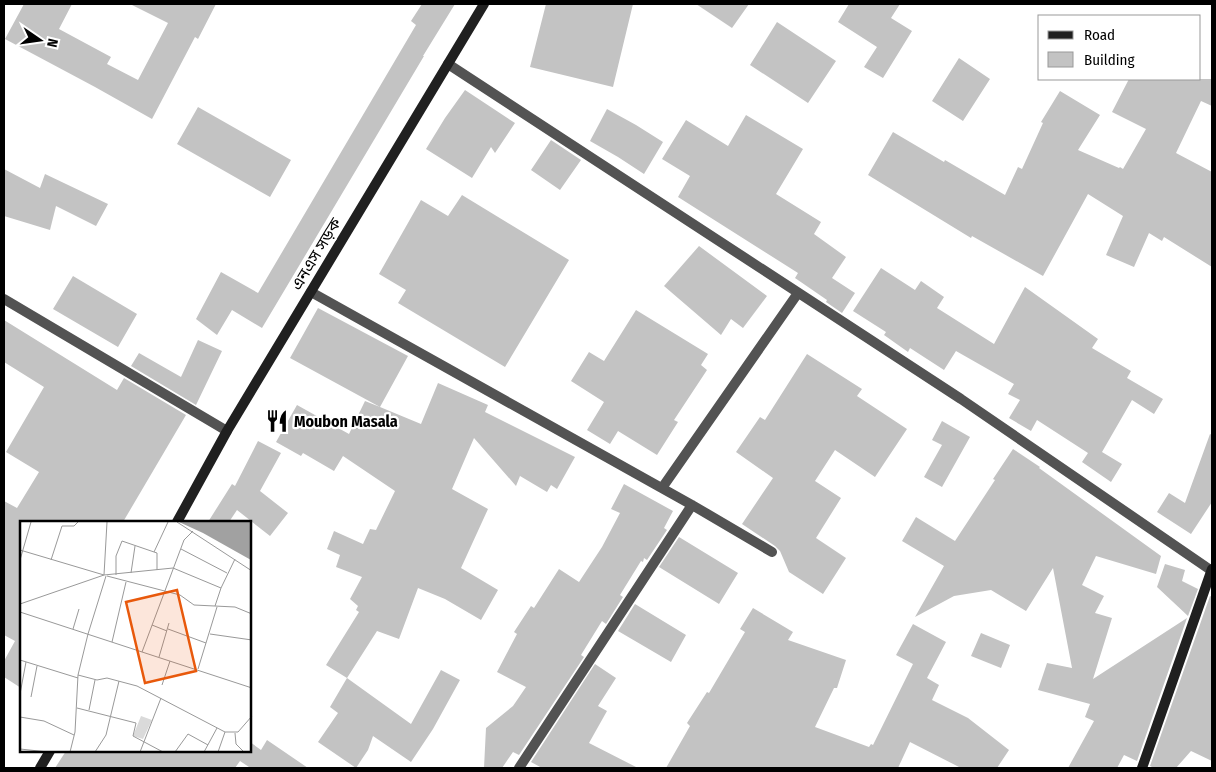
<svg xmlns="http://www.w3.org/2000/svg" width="1216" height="772" font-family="'Fira Sans Condensed','Noto Sans Bengali',sans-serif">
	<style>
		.building { fill: #c3c3c3 }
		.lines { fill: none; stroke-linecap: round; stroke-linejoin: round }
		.street { stroke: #535353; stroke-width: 10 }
		.secondary { stroke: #202020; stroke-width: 10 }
		.labels { text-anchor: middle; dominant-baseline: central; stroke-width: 4.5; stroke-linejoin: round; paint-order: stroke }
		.street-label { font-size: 16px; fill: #000; stroke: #fff }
		.poi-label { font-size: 16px; font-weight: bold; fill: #000; stroke: #fff; text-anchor: start }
		.inset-road { fill: none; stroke: #999; stroke-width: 1 }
		.view { fill: #e8590c; fill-opacity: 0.15; stroke: #e8590c; stroke-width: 2.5 }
		.inset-edge { fill: none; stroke: #000; stroke-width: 2.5 }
	</style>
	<rect width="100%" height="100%" fill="#fff"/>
	<path class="building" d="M24,4H72L59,29L111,57L107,64L138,80L168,23L130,4H216L198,39L195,37L152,119L95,87L5,39Z
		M422,4H455L423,56H424L262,328L232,310L217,335L196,319L221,272L258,293L416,25L411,21Z
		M546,4H633L613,87L530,67Z
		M696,4H749L732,28Z
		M849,4H900L891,18L912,31L883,78L864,67L877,47L838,22Z
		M777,22L836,61L808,103L750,65Z
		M959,58L990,79L963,121L932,101Z
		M1129,79H1212V106L1201,101L1176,153L1212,172V267L1164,237L1162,241L1149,233L1134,267L1106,255L1123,216L1088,194L1043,276L972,236L971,238L868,175L893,132L944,162L945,160L1005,195L1018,167L1022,169L1043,123L1041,122L1060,91L1100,115L1078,150L1119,168L1120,167L1123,169L1146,129L1112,112Z
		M465,90L515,123L495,153L491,147L472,178L426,149L445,118Z
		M198,107L291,160L270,197L177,144Z
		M607,109L636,125L663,142L644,174L618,157L590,141Z
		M746,115L803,149L776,194L821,222L814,234L846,257L832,278L855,293L842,313L826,302L827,300L795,278L798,273L678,197L690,176L662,159L686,120L728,146Z
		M551,140L581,160L560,190L531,170Z
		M4,169L40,188L45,174L108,204L96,226L56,206L50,230L4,216Z
		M462,195L569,260L505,367L398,303L406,290L379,274L421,200L448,216Z
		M699,246L767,296L743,328L731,319L721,335L664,286Z
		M881,268L915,290L921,281L944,297L937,308L994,344L1025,287L1098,339L1092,348L1131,371L1127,378L1163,399L1154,414L1132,400L1102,452L1122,464L1111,482L1082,462L1088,453L1037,420L1031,431L1009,418L1020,400L1008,394L1014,384L956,351L944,370L910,348L908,352L884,335L886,332L853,311Z
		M73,276L137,314L118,347L53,309Z
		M318,308L408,356L380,407L421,424L438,383L488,405L485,412L575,457L557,489L551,485L547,492L520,476L516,486L474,438L452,489L488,509L461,568L498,590L481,620L445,599L418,588L399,639L377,631L347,678L326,665L359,612L356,610L358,606L350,599L362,577L336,567L340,555L327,549L334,531L363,544L370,529L376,530L395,491L343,456L334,471L303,453L301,456L276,442L297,405L349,434L365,401L380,407L290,358Z
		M636,310L708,354L701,365L707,370L674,420L678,422L657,455L618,431L610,444L587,430L604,402L571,381L589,352L604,361Z
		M4,320L117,390L124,378L186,415L123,522H21V688L4,677V661L15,641L4,635V501L17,508L39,472L6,452L44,387L4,362Z
		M198,340L222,351L196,405L131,366L139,353L181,377Z
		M807,354L862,389L857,396L907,429L875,477L835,450L815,481L841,498L816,538L846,558L823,594L789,572L780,551L775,546L742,524L773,478L736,452L760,417L765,420Z
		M942,421L970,437L942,487L924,477L942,445L932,440Z
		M1210,434L1212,435V502L1191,534L1157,512L1169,493L1185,503Z
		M258,441L281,453L260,491L288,513L270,536L237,510L229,522H208L232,484L235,486Z
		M1013,449L1040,467L1039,468L1161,556L1156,574L1096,556L1082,585L1104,596L1095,613L1112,618L1093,679L1187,618L1137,761L1124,755L1117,768H1068L1094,721L1085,717L1090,704L1038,690L1047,663L1072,668L1053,568L1026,611L991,590L954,596L915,617L944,566L902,541L916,517L955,541L995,480L993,479Z
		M624,484L673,511L664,528L667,530L647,560L644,558L643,562L641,561L620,595L623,597L606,624L602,621L581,655L584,657L519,755L513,752L502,768H484L486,728L513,706L526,687L497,672L517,634L514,632L531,606L534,608L559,569L579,582L602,547L620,513L611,509Z
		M679,537L738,573L719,604L659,567Z
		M1165,564L1185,570L1182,581L1198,589L1188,616L1157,587Z
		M1210,596L1212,597V761L1191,751L1176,768H1154L1150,766Z
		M635,604L686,635L671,662L618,631Z
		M753,608L793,632L788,640L846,660L837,688H834L815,727L869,747L871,744L873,745L913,664L896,655L913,624L946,642L927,678L939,685L932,700L968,718L1009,750L997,768H961L910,742L898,768H666L690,726L687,723L707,692L709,693L745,632L740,629Z
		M981,633L1010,645L1001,668L971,656Z
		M595,664L616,678L598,706L607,711L589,743L638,768H542L531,762Z
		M441,670L460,680L433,729L411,762L373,736L368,750L356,768L318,742L338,713L330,707L347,678L411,724Z
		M267,740L308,768H248L249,767L240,761L235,768H55L66,751H250V742L261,750Z"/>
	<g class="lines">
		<path class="street" d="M448,64L961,399L1212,571
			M311,292L692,505L772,552
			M4,299L227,431
			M662,488L798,293
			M519,768L692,505"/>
		<path class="secondary" d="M177,522L227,431L484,4
			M40,768L50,751
			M1142,768L1212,569"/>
	</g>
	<defs>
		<symbol id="restaurant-bare" viewBox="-9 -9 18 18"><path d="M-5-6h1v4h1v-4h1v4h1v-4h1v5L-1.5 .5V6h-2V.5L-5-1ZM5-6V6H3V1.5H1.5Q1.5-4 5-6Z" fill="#000" stroke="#fff" stroke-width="2.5" paint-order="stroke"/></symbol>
	</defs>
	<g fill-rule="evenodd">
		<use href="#restaurant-bare" x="261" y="405" width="32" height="32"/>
	</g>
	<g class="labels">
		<g class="street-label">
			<text transform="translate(316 254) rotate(-59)">এনএস সড়ক</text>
		</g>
		<g class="poi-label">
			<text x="294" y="421">Moubon Masala</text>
		</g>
	</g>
	<g transform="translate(20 521)">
		<rect width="231" height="231" fill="#fff"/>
		<path d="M121,195L132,199L123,218L113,215Z" fill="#dadada"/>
		<path d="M159,1H231V39L183,12Z" fill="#a1a1a1"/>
		<path class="inset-road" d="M157,1L232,50M161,28L207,52M0,29L84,54L87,1M134,31L148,1M0,39L11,1M31,39L42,5H54L58,1M111,52L115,25M96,54V35L102,20L137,32V49M87,55L160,74L174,84L215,86L232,93M201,67L215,38M0,83L84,54L153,47L201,67L195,85M0,91L232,167M132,104L147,110M53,108L59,88M148,108L186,122M68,113L86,55M190,113L232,119M92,121L106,61M122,131L164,19L173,10M139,136L149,102M0,139L58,157M178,148L197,86M58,154L77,159L87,157L117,165L205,211H218L232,195M142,164L150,140M0,173L6,141M11,176L17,145M57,187L116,202L113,215L143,231M69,189L75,159M0,196L24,200L54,214M215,212L216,223L224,231M0,228L28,231M50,231L55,211L58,154L68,113M75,231L86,214L99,160M120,231L141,177M155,231L168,213L188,224M184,231L197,207M198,231L205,211"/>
		<path class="view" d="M157,69L176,150L125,162L106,81Z"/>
		<rect width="231" height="231" class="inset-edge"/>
	</g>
	<rect width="1216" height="772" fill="none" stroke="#000000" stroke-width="10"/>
	<rect x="1038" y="15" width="162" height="65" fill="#ffffff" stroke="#999999"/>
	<rect x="1048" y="31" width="25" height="8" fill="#202020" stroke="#999999"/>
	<text x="1084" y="40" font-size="15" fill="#000000">Road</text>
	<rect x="1048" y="52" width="25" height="15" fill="#c3c3c3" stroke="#999999"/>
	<text x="1084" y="65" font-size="15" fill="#000000">Building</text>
	<g transform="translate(40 40) rotate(103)" stroke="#ffffff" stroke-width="4" paint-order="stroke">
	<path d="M0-4L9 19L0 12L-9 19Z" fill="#000000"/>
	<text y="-8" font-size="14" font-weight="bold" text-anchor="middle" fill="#000000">N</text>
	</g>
</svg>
